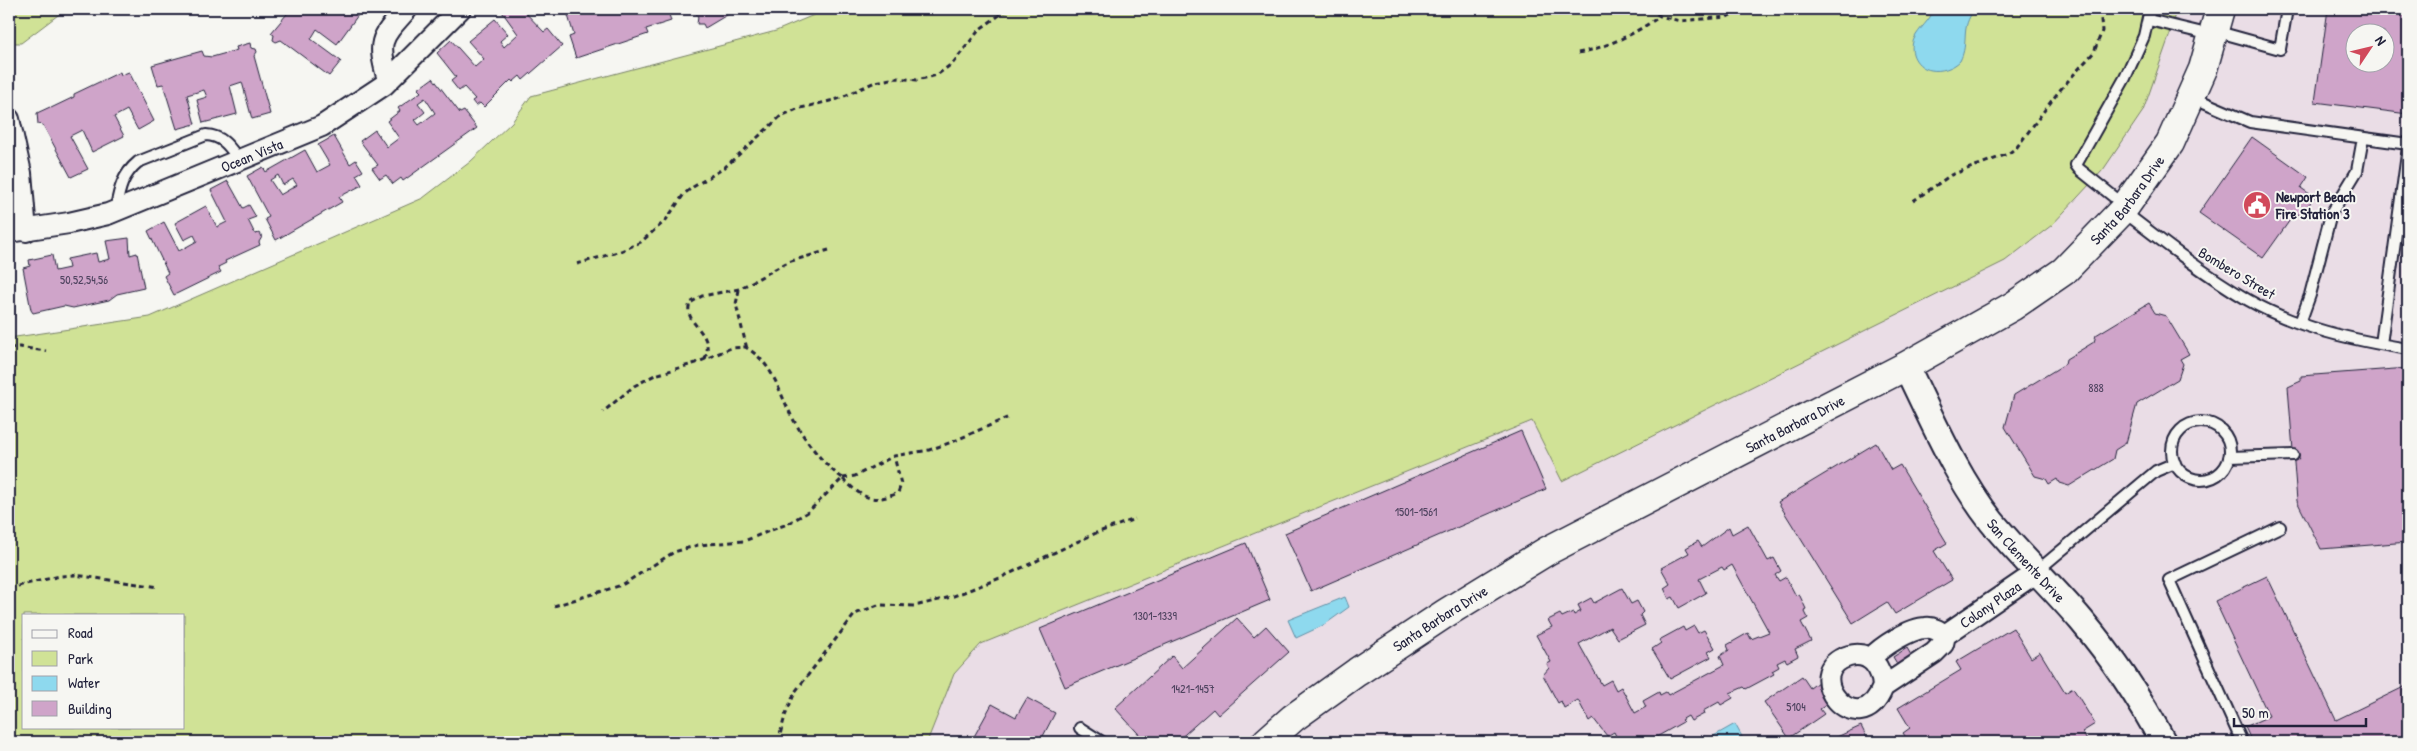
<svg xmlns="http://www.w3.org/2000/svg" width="2417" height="751" font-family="'Patrick Hand',sans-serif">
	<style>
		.built { fill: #eadde6; fill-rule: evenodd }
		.green { fill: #d0e296; stroke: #798268; fill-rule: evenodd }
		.water { fill: #8ed9ee; stroke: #6390a6 }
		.building { fill: #cfa4c9; stroke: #22223b; fill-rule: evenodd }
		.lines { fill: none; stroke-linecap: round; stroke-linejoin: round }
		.service-casing { stroke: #22223b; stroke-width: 14 }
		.minor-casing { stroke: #22223b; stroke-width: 24 }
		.tertiary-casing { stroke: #22223b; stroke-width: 29 }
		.secondary-casing { stroke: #22223b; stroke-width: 31 }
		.path { stroke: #22223b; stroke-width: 3; stroke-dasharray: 5 4; stroke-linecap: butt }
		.service { stroke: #f6f6f2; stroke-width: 10 }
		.minor { stroke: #f6f6f2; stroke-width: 20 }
		.tertiary { stroke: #f6f6f2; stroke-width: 25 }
		.secondary { stroke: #f6f6f2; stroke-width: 28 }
		.labels { text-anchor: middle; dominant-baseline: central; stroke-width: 4; stroke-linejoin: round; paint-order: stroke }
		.number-label { font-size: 12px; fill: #4d425e }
		.street-label { font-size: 15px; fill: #22223b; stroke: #f6f6f2 }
		.poi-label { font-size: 15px; font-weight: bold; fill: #22223b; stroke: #f6f6f2; text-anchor: start }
	</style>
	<rect width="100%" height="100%" fill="#f6f6f2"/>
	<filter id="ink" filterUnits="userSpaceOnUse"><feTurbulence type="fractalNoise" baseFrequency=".02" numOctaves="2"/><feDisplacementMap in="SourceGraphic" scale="10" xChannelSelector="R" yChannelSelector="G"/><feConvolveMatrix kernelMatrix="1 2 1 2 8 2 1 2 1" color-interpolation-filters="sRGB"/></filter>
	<g filter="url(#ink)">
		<path class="built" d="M2176,9H2408V742H927L954,674L981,644L1532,421L1562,480L2169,34ZM2354,32H2384V62H2354Z"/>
		<path class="green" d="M9,9H66L21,43H9Z
			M828,9H2176L2170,34L2143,111L2103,170L2052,225L2005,261L1562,481L1532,421L981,644L954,674L927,742H9V338L150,317L423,198L470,162L512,122L531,96L776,31ZM24,615H184V727H24Z"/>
		<path class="water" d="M1934,9H1975C1959,29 1970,41 1960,61C1953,68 1941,72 1931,70C1917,68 1908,52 1914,39C1919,28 1930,21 1934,9Z
			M1345,597L1349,607L1324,625L1296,638L1288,620Z
			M1735,724L1745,742H1703Z"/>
		<path class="building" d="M291,9H349L358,15L337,44L317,29L311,39L341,61L329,76L281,40L276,42L273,40L274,35L271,33Z
			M500,9H522L544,32L548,29L562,46L523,80L520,76L513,82L511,80L484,107L480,103L476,106L472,101L475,99L464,87L459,91L451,81L456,77L437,53L451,40L475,67L484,59L468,41L495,19L508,34L500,41L504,47L518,34Z
			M566,9H587L588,13L602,9H675L668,11L671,21L646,29L648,34L576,58L569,37L574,35Z
			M694,9H737L705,28L703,24H697L698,17Z
			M2328,9H2408V114L2315,102ZM2354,32H2384V62H2354Z
			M250,43L251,48L256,49L257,52L254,56L270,114L252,119L242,82L230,86L237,114L203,123L197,100L207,97L204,90L187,95L195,124L177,129L163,84L158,85L152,65L202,51L204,56L212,57L237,50L236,47Z
			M120,72L121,75L129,72L154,121L138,130L127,110L114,117L124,136L92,152L82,130L70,136L88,169L71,177L43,125L38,124L37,113L50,107L51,108L74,97V94Z
			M433,78L460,113L464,111L477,128L403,181L401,178L393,184L386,175L380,179L372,168L378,165L360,141L375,130L387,147L399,138L387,121L400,111L398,108L421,92L418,89ZM425,98L435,113L419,125L415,120L425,112L418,103Z
			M334,136L350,164L356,160L363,171L356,175L362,185L339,197L342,202L276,240L265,219L269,217L247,176L263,167L266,172L305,150L317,172L330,165L318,145ZM278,175L283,185L293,179L297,185L280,195L270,180Z
			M2252,137L2308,177L2301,188L2314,197L2301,217L2295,213L2263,258L2199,213Z
			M228,181L243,208L249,205L256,217L248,220L255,234L260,233L262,237L259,242L260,245L225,261L226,263L218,267L221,272L174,295L164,276L168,273L148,231L164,222L179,251L197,241L194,235L184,240L175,223L206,206L217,227L227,222L211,190Z
			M129,238L130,255L137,253L144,288L117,294L109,300L73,308L64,306L33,313L31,310L23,268L30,266L29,260L52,255L55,271L69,268L67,259L96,253L98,262L110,259L106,241Z
			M13,277L14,312L9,313V278Z
			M2149,303L2155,313L2166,316L2189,354L2180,359L2183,364L2178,379L2137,404L2126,443L2115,450L2113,459L2069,486L2059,483L2057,479L2049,484L2046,479L2035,476L2005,427L2014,395L2065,364L2066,359L2094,342L2096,335Z
			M2408,368V542L2321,549L2297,501L2288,387L2301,381V376Z
			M1521,431L1546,489L1311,591L1285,533Z
			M1876,443L1891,470L1900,465L1947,543L1934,551L1952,580L1895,614L1887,602L1853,623L1778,502Z
			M1748,525L1768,561L1774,558L1781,571L1775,575L1779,581L1786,577L1796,596L1799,594L1806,609L1804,610L1808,618L1801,622L1811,641L1795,649L1798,656L1787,662L1785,659L1777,663L1779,667L1772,671L1774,674L1746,689L1744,687L1730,693L1733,698L1721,705L1719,702L1703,711L1704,714L1691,721L1688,716L1681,720L1683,722L1653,739L1654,742H1619L1614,732L1607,736L1593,718L1589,721L1578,700L1564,708L1561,701L1558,703L1543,675L1549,668L1547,664L1551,662L1536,635L1552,627L1548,620L1560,614L1562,617L1573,612L1574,615L1581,611L1578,605L1591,598L1594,603L1622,588L1631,604L1637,601L1643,612L1640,615L1645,625L1618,639L1610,627L1579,644L1602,685L1611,680L1616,690L1621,687L1635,713L1646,707L1643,701L1659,692L1660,695L1666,692L1668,695L1724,665L1720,656L1729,650L1727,645L1748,633L1751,639L1769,632L1732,565L1724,570L1722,567L1699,579L1706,593L1679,608L1673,597L1669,599L1664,588L1670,584L1661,568L1689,553L1686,548L1698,541L1702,547L1729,527L1732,534Z
			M1246,543L1270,600L1065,687L1040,629Z
			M2267,576L2336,720L2408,685V742H2281L2280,739L2273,742H2252L2245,727L2269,716L2215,601Z
			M1237,618L1254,637L1266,626L1289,652L1218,715L1213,709L1176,742H1146L1115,708L1172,656L1182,668Z
			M1694,626L1698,633L1704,630L1715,648L1708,652L1711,657L1670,679L1652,649L1661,643L1659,640L1683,627L1685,631Z
			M2013,628L2031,658L2040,652L2065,693L2073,688L2095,724L2082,732L2088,742H1909L1903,733L1910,728L1898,708L1961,670L1956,662Z
			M1907,648L1915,662L1901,670L1893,657Z
			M1802,676L1810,688L1818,682L1831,702L1820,709L1824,714L1789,738L1764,702Z
			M1027,698L1055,713L1040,742H971L992,704L1016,717Z
			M1861,726L1869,742H1826Z"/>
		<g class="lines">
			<defs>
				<path id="service" d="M2149,20L2211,35
					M2215,31L2280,49L2287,9
					M2192,97L2250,122L2408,144
					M2124,205L2079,169L2076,165L2125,78L2144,36L2150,9
					M2123,211C2163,242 2204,274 2248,300C2297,328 2353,340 2408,349
					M115,212C119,192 121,176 138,162L206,135C224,136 230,148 240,161
					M2300,323L2310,295L2331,214L2357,171L2363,138
					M2381,344L2408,147
					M2172 451a29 29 0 1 1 58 0a29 29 0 1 1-58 0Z
					M2229,457L2293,455
					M2037,571L2156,471L2175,463
					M1080,728L1102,742
					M2242,742L2169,580L2280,527"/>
				<g id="minor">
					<path d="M388,80C377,40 380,39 407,9"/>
					<path d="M9,119L21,173L26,231"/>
					<path id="s1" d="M9,232L69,223L108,214L322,126L384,85L460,9"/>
					<path d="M1870,659C1881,647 1910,628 1926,628C1933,627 1939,631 1945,635"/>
					<path id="s2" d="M1883,687C1882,669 1871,650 1849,656C1796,671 1859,748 1883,687L1934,653L1943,644L1945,635L2037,572"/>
				</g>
				<g id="tertiary">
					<path id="s3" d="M1906,366C1932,419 1955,475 1992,522C2020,556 2052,586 2081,620C2113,658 2140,698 2163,742"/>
				</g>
				<g id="secondary">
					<path id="s4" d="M1266,742L1293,718L1357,672L1446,613L1547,551L1906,366L2013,306L2064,271L2122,211L2170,143L2203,69L2220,9"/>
				</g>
			</defs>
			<use href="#service" class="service-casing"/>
			<use href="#minor" class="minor-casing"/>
			<use href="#tertiary" class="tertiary-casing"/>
			<use href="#secondary" class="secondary-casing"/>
			<path class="path" d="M1649,9L1660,16L1680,21L1727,17L1741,9H1761
				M1578,53C1608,47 1635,34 1660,16
				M1913,201L1951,175L2008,154L2017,147L2059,91L2094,52L2102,31L2100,9
				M577,264L621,251L641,242L666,220L684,194L693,187L724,168L781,116L797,109L838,99L875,82L896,78L917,80L937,75L953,63L980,29L1008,9
				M739,290L736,304L747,349
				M9,348L19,347L46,351
				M705,359C716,331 682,325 690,303L702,296L739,289L788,262L829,250
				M843,478L855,476L894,456L929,450L952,442L1009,417
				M843,479C863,498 871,504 898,493L901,484L894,456
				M9,588L60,576L75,575L159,587
				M554,606L622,585L674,552L698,545L744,541L787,524L808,512L843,478C824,467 799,432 790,413C777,387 772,362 745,347L731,348L696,363L655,375L634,386L603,412
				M778,742L785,716L795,692L855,614L878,605L915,606L951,597L1000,578L1096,533L1135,519"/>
			<use href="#service" class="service"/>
			<use href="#minor" class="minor"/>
			<use href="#tertiary" class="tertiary"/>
			<use href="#secondary" class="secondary"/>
		</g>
	</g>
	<defs>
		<symbol id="civic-disc" viewBox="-11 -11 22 22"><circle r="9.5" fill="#d1495b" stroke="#f6f6f2"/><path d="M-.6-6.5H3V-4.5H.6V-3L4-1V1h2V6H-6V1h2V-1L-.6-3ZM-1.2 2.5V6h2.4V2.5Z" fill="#fff"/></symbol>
	</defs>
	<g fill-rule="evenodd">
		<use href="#civic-disc" x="2241" y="189" width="32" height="32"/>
	</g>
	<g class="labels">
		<g class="number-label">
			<text x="84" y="279">50,52,54,56</text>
			<text x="2096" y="387">888</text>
			<text x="1416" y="511">1501-1561</text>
			<text x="1155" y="615">1301-1339</text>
			<text x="1193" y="688">1421-1457</text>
			<text x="1796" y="706">5104</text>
		</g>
		<g class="street-label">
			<text stroke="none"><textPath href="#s1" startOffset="256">Ocean Vista</textPath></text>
			<text stroke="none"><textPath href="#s4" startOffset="1024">Santa Barbara Drive</textPath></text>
			<text transform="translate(2237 273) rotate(31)">Bombero Street</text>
			<text stroke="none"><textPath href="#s4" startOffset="619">Santa Barbara Drive</textPath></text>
			<text stroke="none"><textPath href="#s3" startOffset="230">San Clemente Drive</textPath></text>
			<text stroke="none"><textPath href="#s2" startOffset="308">Colony Plaza</textPath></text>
			<text stroke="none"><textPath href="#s4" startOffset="214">Santa Barbara Drive</textPath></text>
		</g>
		<g class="poi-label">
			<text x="2276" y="196">Newport Beach<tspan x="2276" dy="17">Fire Station 3</tspan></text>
		</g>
	</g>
	<rect width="2417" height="751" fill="none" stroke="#f6f6f2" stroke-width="30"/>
	<rect x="15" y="15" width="2387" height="721" fill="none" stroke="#22223b" stroke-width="2" filter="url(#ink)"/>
	<rect x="22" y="614" width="162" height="115" fill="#f6f6f2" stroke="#a1a1a9"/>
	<rect x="32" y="630" width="25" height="8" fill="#f6f6f2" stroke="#a1a1a9"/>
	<text x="68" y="638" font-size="15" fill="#22223b">Road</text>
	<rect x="32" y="651" width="25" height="15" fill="#d0e296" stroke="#a1a1a9"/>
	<text x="68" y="664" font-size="15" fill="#22223b">Park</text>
	<rect x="32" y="676" width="25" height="15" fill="#8ed9ee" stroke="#a1a1a9"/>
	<text x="68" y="688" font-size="15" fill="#22223b">Water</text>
	<rect x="32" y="701" width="25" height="15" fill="#cfa4c9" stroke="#a1a1a9"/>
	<text x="68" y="714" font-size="15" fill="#22223b">Building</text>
	<g transform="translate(2370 48) rotate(55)"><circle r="24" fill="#f6f6f2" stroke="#a1a1a9"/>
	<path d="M0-4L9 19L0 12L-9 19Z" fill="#d1495b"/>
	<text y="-8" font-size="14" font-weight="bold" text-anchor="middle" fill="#22223b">N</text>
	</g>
	<path d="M2234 718v8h132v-8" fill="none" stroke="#22223b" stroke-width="2.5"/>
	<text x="2242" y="718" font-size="15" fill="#22223b" stroke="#f6f6f2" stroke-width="4" paint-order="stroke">50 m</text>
</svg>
